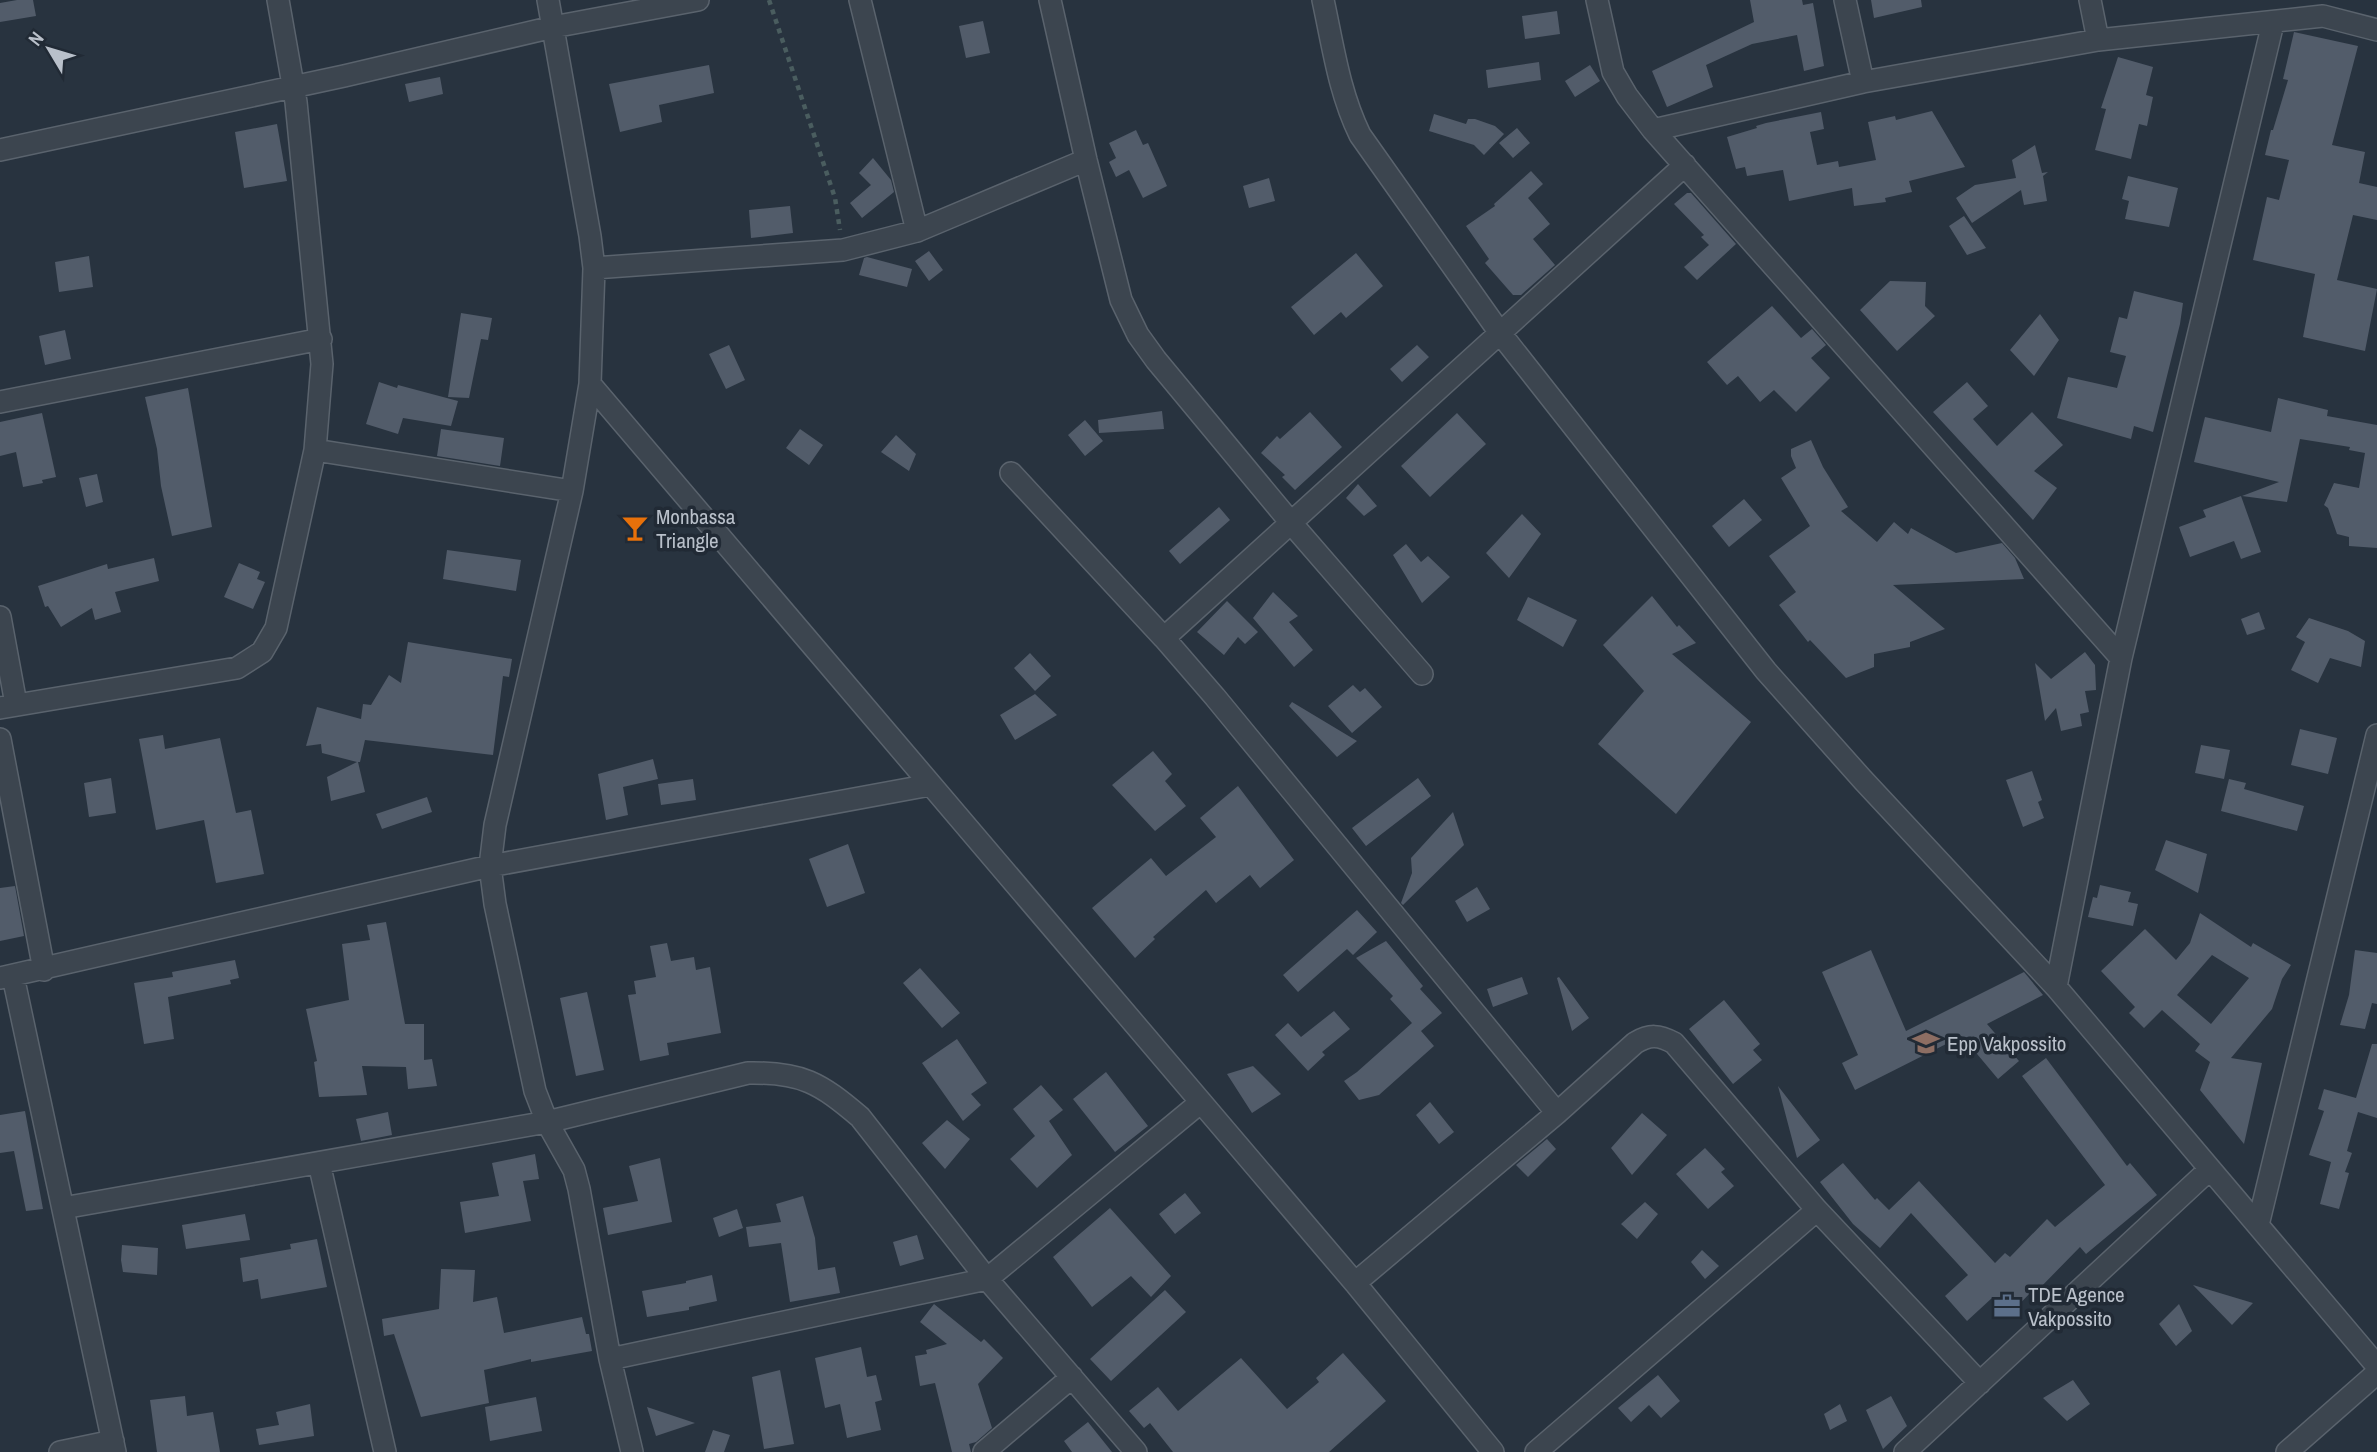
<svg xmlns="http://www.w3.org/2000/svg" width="2377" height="1452" font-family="'Archivo Narrow',sans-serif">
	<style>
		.building { fill: #525c6a; fill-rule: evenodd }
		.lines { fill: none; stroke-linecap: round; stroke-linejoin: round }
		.minor-casing { stroke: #5a636d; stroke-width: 24 }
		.path { stroke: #4a5d5f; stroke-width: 4.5; stroke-dasharray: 5 5; stroke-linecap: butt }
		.minor { stroke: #3c454f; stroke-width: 21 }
		.labels { text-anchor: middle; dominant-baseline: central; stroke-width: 7; stroke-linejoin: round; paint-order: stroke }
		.poi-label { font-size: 21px; fill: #b9c0ca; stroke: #212a35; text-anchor: start }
	</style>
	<rect width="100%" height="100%" fill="#28333f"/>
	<path class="building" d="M17,0H33L36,16L0,22V3Z
		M1750,0H1802L1803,5L1813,3L1824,66L1804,71L1797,35L1752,44L1706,65L1713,87L1667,107L1652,71L1754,22Z
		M1871,0H1921L1922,7L1874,18Z
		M1557,11L1560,34L1525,39L1522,16Z
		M983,21L990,53L966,58L959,26Z
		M2294,32L2358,46L2332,145L2365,152L2359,183L2377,187V220L2353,215L2337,280L2377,289L2365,351L2303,337L2315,274L2253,260L2267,197L2279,200L2289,160L2265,155L2271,130H2273L2288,80L2283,79Z
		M2118,57L2153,67L2146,95L2153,97L2147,126L2139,124L2131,159L2095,150L2106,109L2101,108Z
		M1539,62L1541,80L1488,88L1486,70Z
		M709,65L714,93L659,105L662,122L620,132L609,84Z
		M1590,65L1600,81L1575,97L1565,81Z
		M440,77L443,94L409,102L405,84Z
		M1932,111L1965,167L1909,181L1912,192L1885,198L1886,202L1854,206L1852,188L1789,201L1783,170L1747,176L1745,167L1736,169L1727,137L1757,128L1756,126L1766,123L1821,112L1824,129L1810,132L1817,165L1838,161L1839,167L1876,160L1868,122L1895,116L1896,120Z
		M1434,114L1466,124L1468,119H1475L1495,126L1504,134L1484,155L1474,145L1429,131Z
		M277,124L287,181L244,188L235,132Z
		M1517,128L1530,143L1513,158L1499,143Z
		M1136,130L1143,145L1148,143L1167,186L1143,198L1129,170L1116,177L1109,162L1116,158L1109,143Z
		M2035,145L2042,173L2048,172L2043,176L2047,201L2024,205L2021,190L1972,223L1956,198L1975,185L2016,178L2012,160Z
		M873,158L891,180L894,192L862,218L850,203L871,185L859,173Z
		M1531,171L1543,184L1528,198L1550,224L1533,239L1555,265L1521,295H1513L1485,263L1489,259L1466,226L1495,206L1494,204Z
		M2128,176L2178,188L2169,227L2125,219L2129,201L2122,199Z
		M1269,178L1275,201L1249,208L1243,186Z
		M1687,193H1691L1736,244L1697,280L1684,267L1709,245L1701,237L1704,235L1674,204Z
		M790,206L793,233L751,238L749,210Z
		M1964,216L1986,248L1967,255L1949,226Z
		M929,251L943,270L929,281L915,261Z
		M1356,253L1383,286L1346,318L1341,312L1314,335L1291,307Z
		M89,256L93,287L59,292L55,262Z
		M867,257L912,269L907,287L859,275L864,258Z
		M1890,281L1926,282L1925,306L1935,316L1897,351L1860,310Z
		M2134,291L2183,303L2180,324L2153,432L2134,426L2131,439L2057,418L2068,377L2117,388L2126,356L2110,352L2119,317L2127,319Z
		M1772,306L1801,338L1812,329L1826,345L1811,358L1830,378L1796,412L1774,390L1760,402L1738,376L1727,385L1707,362Z
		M461,313L492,318L488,340L481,339L469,398L448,397Z
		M2040,314L2059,340L2034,376L2010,350Z
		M65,330L71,359L45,365L39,336Z
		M729,345L745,380L726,389L709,354Z
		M1417,345L1429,357L1402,382L1390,369Z
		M379,382L397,388L398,385L458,401L451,426L403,418L398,434L366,424Z
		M1967,382L1988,406L1973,419L1997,446L2032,412L2063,445L2034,471L2057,488L2033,520L1933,412Z
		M188,388L212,527L172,536L161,486L157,449L145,397Z
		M2278,398L2328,410L2327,416L2377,425V548L2349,546V537L2337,534L2328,508L2324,505L2334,483L2359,488L2365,453L2349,450L2350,447L2300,439L2287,502L2242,496L2279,482L2194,462L2205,417L2271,432Z
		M1162,411L1164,429L1099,433L1098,420Z
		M1310,412L1342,447L1295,490L1282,477L1285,475L1261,453L1277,436L1280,439Z
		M42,413L56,477L42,480L43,483L23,487L16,452L0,456V422Z
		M1457,413L1486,444L1430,497L1401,466Z
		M1085,420L1103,441L1085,456L1068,435Z
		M441,429L504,438L500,466L437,456Z
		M800,429L823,445L809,465L786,448Z
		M896,435L916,454L909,471L881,452Z
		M1811,440L1823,467L1848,507L1841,511L1877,542L1894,522L1908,534L1911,528L1956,553L2002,543L2015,558L2024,579L1893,585L1945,629L1910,642V647L1874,654V667L1846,678L1810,640L1808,642L1779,605L1796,592L1769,556L1810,526L1781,478L1796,468L1791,456V449Z
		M97,474L103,502L86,507L79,478Z
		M1358,484L1377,506L1364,516L1346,498Z
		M2241,496L2261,552L2241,559L2234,541L2190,557L2179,527L2206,517L2203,510Z
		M1744,499L1762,520L1729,547L1712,526Z
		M1219,507L1230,520L1180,564L1169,551Z
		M1522,514L1541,534L1509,578L1486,553Z
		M1406,544L1421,562L1428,556L1450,577L1422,603L1393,555Z
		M447,550L521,560L516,591L443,579Z
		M154,558L159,581L115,592L121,612L95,620L92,608L61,627L48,606L45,607L38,586L107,564L108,569Z
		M239,563L260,572L257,579L265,582L253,609L224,597Z
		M1273,592L1298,616L1289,622L1313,650L1294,667L1253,618Z
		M1652,596L1677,627L1679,625L1696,643L1672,654L1751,722L1676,814L1598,744L1644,691L1603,645Z
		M1528,597L1577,620L1563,647L1517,620Z
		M1227,601L1258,632L1245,644L1238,637L1224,655L1197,632Z
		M2259,612L2265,629L2247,635L2241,619Z
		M2309,618L2348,631L2365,641L2361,667L2330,658L2318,683L2291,670L2305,642L2296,637Z
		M408,642L512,659L509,677L503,676L493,755L365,740L360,762H358L365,792L331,801L327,777L357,762L322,753L321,744L306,746L317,707L361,719L363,704L371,705L389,675L401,683Z
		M2085,652L2095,665L2096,690L2085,691L2089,712L2080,714L2082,726L2061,731L2056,708L2045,721L2035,663L2051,679Z
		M1030,653L1051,676L1035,691L1014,668Z
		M1353,685L1360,692L1365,688L1382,707L1352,733L1328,706Z
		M1035,694L1057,715L1015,740L1000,715Z
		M1292,702L1357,741L1337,757L1289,706Z
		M2300,729L2337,738L2328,774L2291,765Z
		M163,735L165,749L220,738L236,813L251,810L264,874L216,883L204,820L156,830L139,739Z
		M2201,745L2230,750L2224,779L2195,773Z
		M1153,751L1172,774L1165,781L1186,806L1155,831L1112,785Z
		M653,759L658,779L623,787L628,815L606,820L598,774Z
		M2032,771L2042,800L2038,802L2044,818L2023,827L2006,780Z
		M111,778L116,813L89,817L84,783Z
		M1418,778L1431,796L1366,846L1352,828Z
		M693,779L696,800L661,805L658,784Z
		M2229,779L2246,783L2244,789L2304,806L2297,831L2221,811Z
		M1238,786L1294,860L1260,888L1250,875L1216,903L1206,890L1153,937L1155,939L1135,958L1092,908L1151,858L1166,876L1216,837L1200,818Z
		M427,797L432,812L382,829L376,814Z
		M1453,812L1464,845L1403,905L1401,903L1412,873L1411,858Z
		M2166,840L2207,854L2198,893L2155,870Z
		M848,844L865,893L827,907L809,859Z
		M2100,885L2131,892L2128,902L2138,904L2133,926L2088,917L2093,897L2097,898Z
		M15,886L24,936L0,941V888Z
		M1477,887L1490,909L1467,922L1455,901Z
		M1357,910L1377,932L1353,955L1347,949L1298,992L1283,975Z
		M2200,913L2251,947L2253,943L2291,965L2282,979L2272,1009L2231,1058L2262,1063L2244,1144L2200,1090L2210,1062L2195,1051L2200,1044L2162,1010L2144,1028L2129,1013L2135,1007L2101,971L2145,929L2176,960L2190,943ZM2212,955L2249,978L2211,1024L2177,995Z
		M386,922L405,1024H424V1060L432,1059L437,1086L408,1089L406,1067L362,1066L367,1095L319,1097L314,1062L317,1061L306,1009L349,1000L342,944L370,940L367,925Z
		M1386,941L1423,986L1420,989L1442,1013L1421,1031L1434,1046L1379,1095L1359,1100L1344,1081L1357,1072L1412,1023L1390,999L1393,996L1356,958Z
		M667,943L671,961L694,957L696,970L710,967L721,1033L667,1043L669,1055L640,1061L628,995L636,994L634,981L656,977L650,946Z
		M1871,950L1906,1031L2024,972L2043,995L1987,1024L2019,1061L1998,1079L1962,1036L1855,1090L1842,1063L1858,1055L1822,972Z
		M2355,950L2377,953V1004L2372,1003L2365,1029L2340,1025L2349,995Z
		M235,960L239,978L230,980L231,984L168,997L174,1039L144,1044L134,983L173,977L172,972Z
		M920,968L960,1013L942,1028L903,983Z
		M1522,977L1528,994L1493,1007L1487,989Z
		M1559,977L1589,1018L1572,1031L1557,978Z
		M587,992L604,1070L576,1076L560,998Z
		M1724,1000L1760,1044L1753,1050L1762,1060L1733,1084L1689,1029Z
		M1334,1011L1350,1029L1322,1052L1325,1055L1308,1071L1275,1035L1288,1023L1301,1037Z
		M957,1039L987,1083L971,1094L981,1105L963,1121L922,1063Z
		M2372,1044H2377V1118L2358,1112L2347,1151L2352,1153L2345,1172L2349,1173L2339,1209L2320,1204L2331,1162L2309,1155L2324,1111L2318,1109L2324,1089L2356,1098Z
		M2046,1058L2127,1166L2130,1163L2157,1195L2086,1254L2080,1247L2035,1293L2032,1291L2009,1315L1992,1298L1967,1321L1945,1296L1968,1275L1911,1213L1880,1248L1853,1224L1820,1182L1843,1163L1875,1200L1877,1198L1889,1210L1919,1181L1995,1263L2005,1253L2010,1257L2047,1219L2055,1227L2105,1185L2022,1076Z
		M1253,1066L1281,1094L1252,1113L1227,1074Z
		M1106,1072L1148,1126L1115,1152L1073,1099Z
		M1041,1085L1063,1110L1049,1121L1072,1155L1037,1188L1010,1159L1035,1136L1013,1109Z
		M1778,1086L1820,1140L1797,1158Z
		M1430,1102L1454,1132L1439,1144L1416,1115Z
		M25,1111L43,1209L26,1211L14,1151L0,1153V1115Z
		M388,1112L392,1135L361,1141L356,1119Z
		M1642,1113L1667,1135L1632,1175L1611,1148Z
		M947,1120L970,1139L945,1169L922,1143Z
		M1547,1139L1556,1149L1528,1177L1516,1165Z
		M1705,1148L1725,1169L1721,1172L1734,1186L1708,1209L1676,1174Z
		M535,1154L539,1179L523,1181L531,1221L465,1233L460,1202L499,1196L492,1163Z
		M660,1158L672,1222L608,1235L603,1208L638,1201L629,1166Z
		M1185,1193L1201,1213L1175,1234L1159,1214Z
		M803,1196L815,1238L818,1270L835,1267L840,1293L790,1302L781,1243L749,1247L746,1227L781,1222L776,1204Z
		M1645,1202L1658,1214L1637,1239L1621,1224Z
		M1110,1208L1171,1276L1151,1297L1131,1276L1092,1307L1053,1257Z
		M737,1209L743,1228L719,1237L713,1218Z
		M245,1214L250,1240L186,1249L182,1225Z
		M917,1235L924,1259L900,1266L893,1242Z
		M317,1239L327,1287L261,1299L258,1279L243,1282L240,1258L291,1249L290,1244Z
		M122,1245L158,1248L157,1275L123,1272L121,1260Z
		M1702,1250L1719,1266L1705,1279L1691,1262Z
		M441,1269L475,1270L473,1302L497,1297L504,1333L582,1317L586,1334H589L592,1351L531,1362V1359L484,1370L489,1403L421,1417L394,1334L384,1336L382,1319L439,1309Z
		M712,1275L717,1301L689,1307V1310L647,1317L642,1291L686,1283V1281Z
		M2193,1285L2253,1303L2232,1325Z
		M1165,1290L1186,1312L1111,1381L1090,1359Z
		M934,1304L981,1342L984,1339L1003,1358L978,1384L992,1428L976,1442L969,1444L971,1452H952L935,1383L920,1386L915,1356L927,1354L926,1350L947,1344L920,1322Z
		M2179,1304L2192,1331L2176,1346L2159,1324Z
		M861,1347L867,1377L876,1375L882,1400L875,1402L881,1430L847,1438L840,1404L825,1408L815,1358Z
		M1343,1353L1386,1401L1329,1452H1173L1150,1423L1144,1428L1129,1411L1158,1387L1178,1411L1241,1358L1287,1409L1319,1382L1316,1378Z
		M780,1370L794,1444L764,1449L752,1377Z
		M1658,1375L1680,1401L1661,1418L1649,1405L1631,1422L1618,1408Z
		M2073,1380L2090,1404L2067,1421L2043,1398Z
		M185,1396L187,1416L213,1412L220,1452H157L150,1400Z
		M1891,1396L1907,1426L1883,1449L1866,1410Z
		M536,1397L542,1431L490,1441L485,1407Z
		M310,1404L314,1436L259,1445L256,1429L279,1425L276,1412Z
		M1840,1404L1847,1421L1830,1430L1824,1414Z
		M647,1407L695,1423L656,1436Z
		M1088,1422L1112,1452H1072L1064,1441Z
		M713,1430L730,1435L724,1452H705Z"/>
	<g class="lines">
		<defs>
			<path id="minor" d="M548,0L590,236L594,268L590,384L1355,1283L1493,1452
				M860,0L917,231
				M1050,0L1086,160L1121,300L1138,335L1156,360L1292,524L1422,674
				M1323,0C1333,46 1339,92 1360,135L1500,333L1766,671L1863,780L2056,987L2377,1366
				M1597,0L1613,72L1627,96L1653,130L2121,658
				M1845,0L1863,82
				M2090,0L2098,40
				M1653,130L1863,82L2098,40L2323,16L2377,30
				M0,150L344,76L553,27L698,0
				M594,268L843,250L917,231L1086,160
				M590,384L572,491L495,825L490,866L495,904L535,1091L547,1122L574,1170L579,1189L610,1359L632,1452
				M0,402L321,339
				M315,450L572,491
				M1011,473L1164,638L1215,697L1557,1113
				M0,617L16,704
				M1164,638L1685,165
				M0,708L237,668L262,652L276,628L315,450L322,364L296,102L278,0
				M0,739L44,970
				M13,976L115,1452
				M0,978L490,866L930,785
				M2056,987L2121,658L2273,23
				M319,1163L385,1452
				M63,1208L547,1122L748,1073C802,1072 820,1083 860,1117L987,1279L1136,1452
				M2258,1225L2377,735
				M1355,1283L1557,1113L1635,1043C1650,1034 1659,1035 1674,1043L1817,1210L1980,1383
				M610,1359L987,1279L1201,1102
				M60,1452L113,1441
				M984,1452L1072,1377
				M1536,1452L1817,1210
				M1905,1452L2210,1169
				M2287,1452L2377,1373"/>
		</defs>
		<use href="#minor" class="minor-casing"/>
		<path class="path" d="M769,0L835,198L840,230"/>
		<use href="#minor" class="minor"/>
	</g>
	<defs>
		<symbol id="bar-bare" viewBox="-9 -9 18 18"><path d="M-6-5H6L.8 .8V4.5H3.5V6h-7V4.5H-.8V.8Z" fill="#e8710a" stroke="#212a35" stroke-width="2.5" paint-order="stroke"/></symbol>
		<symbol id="school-bare" viewBox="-9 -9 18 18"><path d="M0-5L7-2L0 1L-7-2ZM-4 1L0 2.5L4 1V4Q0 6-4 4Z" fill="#8d6e63" stroke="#212a35" stroke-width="2.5" paint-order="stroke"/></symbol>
		<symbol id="office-bare" viewBox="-9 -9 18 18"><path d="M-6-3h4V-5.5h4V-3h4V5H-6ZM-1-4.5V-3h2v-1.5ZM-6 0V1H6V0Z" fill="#5c6f8a" stroke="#212a35" stroke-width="2.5" paint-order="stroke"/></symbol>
	</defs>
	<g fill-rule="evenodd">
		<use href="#bar-bare" x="616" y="509" width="38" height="38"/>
		<use href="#school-bare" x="1907" y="1024" width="38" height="38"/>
		<use href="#office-bare" x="1988" y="1287" width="38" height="38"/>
	</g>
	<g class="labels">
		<g class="poi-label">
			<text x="656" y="516">Monbassa<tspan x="656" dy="24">Triangle</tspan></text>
			<text x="1947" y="1043">Epp Vakpossito</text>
			<text x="2028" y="1294">TDE Agence<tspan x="2028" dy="24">Vakpossito</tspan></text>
		</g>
	</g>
	<g transform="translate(49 49) rotate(308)" stroke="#212a35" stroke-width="5" paint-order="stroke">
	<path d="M0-5L12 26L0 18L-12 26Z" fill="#b9c0ca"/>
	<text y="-10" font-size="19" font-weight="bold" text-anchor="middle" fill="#b9c0ca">N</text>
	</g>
</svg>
